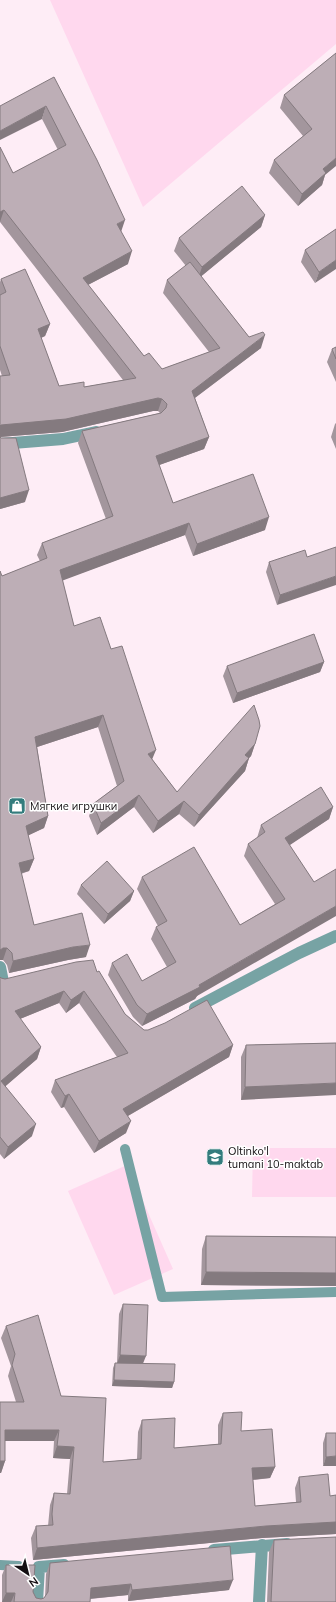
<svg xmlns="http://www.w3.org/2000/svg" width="336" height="1602" font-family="Mulish,sans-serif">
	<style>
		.green { fill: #ffd8ee }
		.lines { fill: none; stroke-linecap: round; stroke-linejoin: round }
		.lane { stroke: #77a3a4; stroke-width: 10 }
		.street { stroke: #77a3a4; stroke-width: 12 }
		.wall { fill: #a3969d }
		.shaded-wall { fill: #847a7f }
		.building { fill: #bdaeb6; stroke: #847a7f }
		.labels { text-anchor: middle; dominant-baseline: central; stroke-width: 3; stroke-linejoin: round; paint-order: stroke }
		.poi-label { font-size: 11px; fill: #140f12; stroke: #fff; text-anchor: start }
	</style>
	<rect width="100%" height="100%" fill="#feedf6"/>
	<path class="green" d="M50,0H336V44L143,207Z
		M253,1148H336V1197H252Z
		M127,1165L173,1269L114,1295L68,1191Z"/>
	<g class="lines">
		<path class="lane" d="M125,1149L162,1297L336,1292
			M0,1565L19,1566"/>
		<path class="street" d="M0,444L63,439L96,432
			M0,967L3,982L0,984
			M195,1008L299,953L336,936
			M214,1550L287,1544
			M37,1602L39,1567L64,1565
			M259,1602L262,1545"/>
	</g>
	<path class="wall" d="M336,53L325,175L322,185L298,206L269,173L274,160L303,136L280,108L284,95Z
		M54,77L121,231L128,264L88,285L144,356L162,369L209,352L163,293L167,280L186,266L174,251L179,238L265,215L261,227L201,276L249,337L261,348L195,398L209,437L204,449L159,465L173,503L265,530L193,556L185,535L62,580L74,626L111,649L152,759L177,792L255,744L251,756L249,758L245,771L194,827L179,814L153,833L134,807L97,835L89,816L93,804L117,786L98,727L37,747L48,816L44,828L28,835L34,859L29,871L21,874L34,925L86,957L68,960L9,973L7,965L3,960L2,576L40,561L37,555L42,543L106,519L78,443L82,431L160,413L158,411H153L62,432L0,437L25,502L0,509V376H2L0,370V282L1,279L50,324L45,336L41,338L59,386L84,387L123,380L0,222V147L13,173L58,150L42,119Z
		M336,229L315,283L301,262L305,250Z
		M336,347V382L327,362L332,349Z
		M336,423V449L331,437L335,424Z
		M307,557L277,605L266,572L269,562Z
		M324,662L320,672L233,703L223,676L227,666Z
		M333,807L329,819L289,845L314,882L197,996L195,999L142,1026L133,1017L108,975L112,963L142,981L167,967L151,939L156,927L158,926L137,889L142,877L240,925L275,904L244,856L248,844L257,838L261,825Z
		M81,885L134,891L130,901L104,924L77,894Z
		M97,972L125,1014L144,1030L233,1045L229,1057L128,1116L126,1133L94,1153L64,1107L61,1108L51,1092L55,1080L117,1057L79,1003L66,1013L59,1003L20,1019L41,1047L37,1059L5,1086L32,1136L4,1159L0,1154V977L1,978L5,979Z
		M336,1043L241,1100V1057L246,1045Z
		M206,1236L336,1237V1286L201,1285L202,1249Z
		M123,1304L143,1363L174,1382L172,1388L112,1386L113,1368L115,1363H117L119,1314Z
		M6,1326L61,1396L103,1462L137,1459L138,1432L142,1420L174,1448L218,1444V1425L223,1413L241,1431L275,1467L270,1478L253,1480L255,1506L296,1502L295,1488L299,1477L330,1496L336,1495V1534L262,1538L33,1560L31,1538L36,1526H48L50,1505L54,1493L67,1494L70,1459L53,1458L54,1441H5V1461L1,1473H0V1402H16L8,1376L11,1366L1,1338Z
		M326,1433H336L323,1466V1443Z
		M274,1540L336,1602H267L269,1552Z
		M50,1563L229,1590L128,1601V1595L90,1599V1602H2V1575L6,1565L33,1592L36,1598L41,1599L45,1598L46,1574Z"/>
	<path class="shaded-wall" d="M46,106L42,119L0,140V131Z
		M336,158V166L325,175L322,185L298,206L302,194L323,169Z
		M4,210L0,222V212Z
		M265,215L261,227L198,279L202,267Z
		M125,220L121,232L117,224Z
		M132,251L128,264L78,290L83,278Z
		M336,260V269L315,283L319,272Z
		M50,324L45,336L34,341L38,329Z
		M265,335L261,348L188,403L192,391Z
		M158,398L162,399L158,411H153L62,432L0,437V426L1,425Z
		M209,437L204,449L151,468L156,456Z
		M29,490L25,502L0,509V498Z
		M269,517L265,530L193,556L197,544Z
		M189,523L185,535L56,583L60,570Z
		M336,576V585L277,605L280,595Z
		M324,662L320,672L233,703L237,693Z
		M103,715L98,727L31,749L35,737Z
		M255,744L251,756L241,767L245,755Z
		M156,750L151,762L148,754Z
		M249,758L245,771L194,827L199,815Z
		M139,795L134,807L97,835L101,823Z
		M184,801L179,814L153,833L158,821Z
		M333,807L329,819L281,851L285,838Z
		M48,816L44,828L21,839L26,826Z
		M34,859L29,871L14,875L19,863Z
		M134,891L130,901L104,924L108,914Z
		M336,906V916L197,996L195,999L142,1026L147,1014L199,985Z
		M90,945L86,957L68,960L9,973L13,961L73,947Z
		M3,948H7L3,960H0V950Z
		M64,991L59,1003L10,1023L15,1011Z
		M84,991L79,1003L66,1013L71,1000Z
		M233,1045L229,1057L119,1121L123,1109Z
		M41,1047L37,1059L0,1091L1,1081Z
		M336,1083V1095L241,1100L245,1087Z
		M69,1094L64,1107L61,1108L65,1096Z
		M131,1121L126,1133L94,1153L99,1141Z
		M36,1124L32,1136L4,1159L8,1147Z
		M206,1272L336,1273V1286L201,1285Z
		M120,1355L146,1356L142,1366L117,1364Z
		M114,1380L174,1382L172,1388L112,1386Z
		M5,1430H59L54,1441H1Z
		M57,1446L74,1447L70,1459L53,1458Z
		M336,1456V1466H323L326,1457Z
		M0,1461H5L1,1473H0Z
		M275,1467L270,1478L248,1480L252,1468Z
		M336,1522V1534L262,1538L33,1560L37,1548L266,1526Z
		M233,1580L229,1590L128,1601L132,1590Z
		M131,1584L128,1595L87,1599L91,1588Z
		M6,1593H15L11,1602H2Z"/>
	<path class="building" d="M336,53V158L323,169L326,173L302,194L274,160L312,129L284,95Z
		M54,77L97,160L125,220L117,224L132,251L83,278L144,356L149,353L162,369L220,348L167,280L190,262L249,337L263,332L265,335L192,391L209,437L156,456L173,503L253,474L269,517L197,544L189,523L60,570L74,626L100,617L111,649L122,646L156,750L148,754L177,792L254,705L259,720L260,726L255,744L245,755L249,758L199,815L184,801L158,821L139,795L101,823L93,804L124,781L103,715L35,737L48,816L26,826L34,859L19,863L34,925L82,913L90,945L73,947L13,961L12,953L7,948H3L0,950V571L2,576L47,558L42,543L113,516L82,431L161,413L166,408L167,404L162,399L158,398L66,419L1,425L0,426V376L10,375L0,346V295L6,292L1,279L25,269L50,324L38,329L59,386L84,382V387L136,378L4,210L0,212V147L13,173L66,145L46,106L0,131V106Z
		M242,186L265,215L202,267L179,238Z
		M336,229V260L319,272L305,250Z
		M336,347V359L332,349Z
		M0,437L1,438H16L29,490L0,498Z
		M336,547V576L280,595L269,562L305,550L307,557Z
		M314,634L324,662L237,693L227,666Z
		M321,787L333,807L285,838L314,882L336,869V906L199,985L200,987L147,1014L137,1005L112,963L127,954L142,981L176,962L156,927L167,921L142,877L194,847L240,925L285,899L248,844L265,832L261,825Z
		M107,861L134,891L108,914L81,885Z
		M93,960L97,972L99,971L125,1014L144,1030H148L165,1023L207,1000L233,1045L123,1109L131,1121L99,1141L69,1094L65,1096L55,1080L128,1053L84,991L71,1000L64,991L15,1011L41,1047L1,1081L36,1124L8,1147L0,1137V977L1,978L5,979L76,962Z
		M336,1043V1083L245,1087L246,1045Z
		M206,1236L336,1237V1273L206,1272Z
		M123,1304L148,1305L146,1356L120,1355Z
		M38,1315L61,1396L106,1398L103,1462L141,1459L142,1420L175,1418L174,1448L221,1444L223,1413L242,1412L241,1431L272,1429L275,1467L252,1468L255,1506L301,1502L299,1477L328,1474L330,1496L336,1495V1522L266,1526L37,1548L36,1526L53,1525L52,1514L54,1493L70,1494L74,1447L57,1446L59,1430H5V1461H0V1402H24L12,1365L15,1354L6,1326Z
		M115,1363L175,1364L174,1382L114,1380Z
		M326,1433H336V1456L326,1457Z
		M336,1537V1602H271L274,1540Z
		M230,1546L233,1580L132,1590L131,1584L91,1588L90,1602H14L15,1593H6V1565H35L33,1592L36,1598L41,1599L44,1598L48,1592L50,1563Z"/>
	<defs>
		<symbol id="shop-square" viewBox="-11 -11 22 22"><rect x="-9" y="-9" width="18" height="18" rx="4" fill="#337c7d" stroke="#fff"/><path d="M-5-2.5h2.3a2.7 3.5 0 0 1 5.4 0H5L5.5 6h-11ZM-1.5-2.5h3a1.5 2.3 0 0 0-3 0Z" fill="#fff"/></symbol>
		<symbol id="school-square" viewBox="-11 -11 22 22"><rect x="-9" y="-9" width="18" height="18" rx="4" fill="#337c7d" stroke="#fff"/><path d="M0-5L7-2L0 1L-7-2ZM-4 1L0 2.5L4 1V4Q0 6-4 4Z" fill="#fff"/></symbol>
	</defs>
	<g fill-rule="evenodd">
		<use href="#shop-square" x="7" y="796" width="20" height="20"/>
		<use href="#school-square" x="205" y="1147" width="20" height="20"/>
	</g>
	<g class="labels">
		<g class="poi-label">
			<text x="30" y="806">Мягкие игрушки</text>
			<text x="228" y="1151">Oltinko'l<tspan x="228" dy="13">tumani 10-maktab</tspan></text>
		</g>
	</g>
	<g transform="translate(28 1574) rotate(145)" stroke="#ffffff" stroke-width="3" paint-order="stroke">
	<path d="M0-3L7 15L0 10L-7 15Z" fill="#140f12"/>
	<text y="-6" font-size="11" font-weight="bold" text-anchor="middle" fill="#140f12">N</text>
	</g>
</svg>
